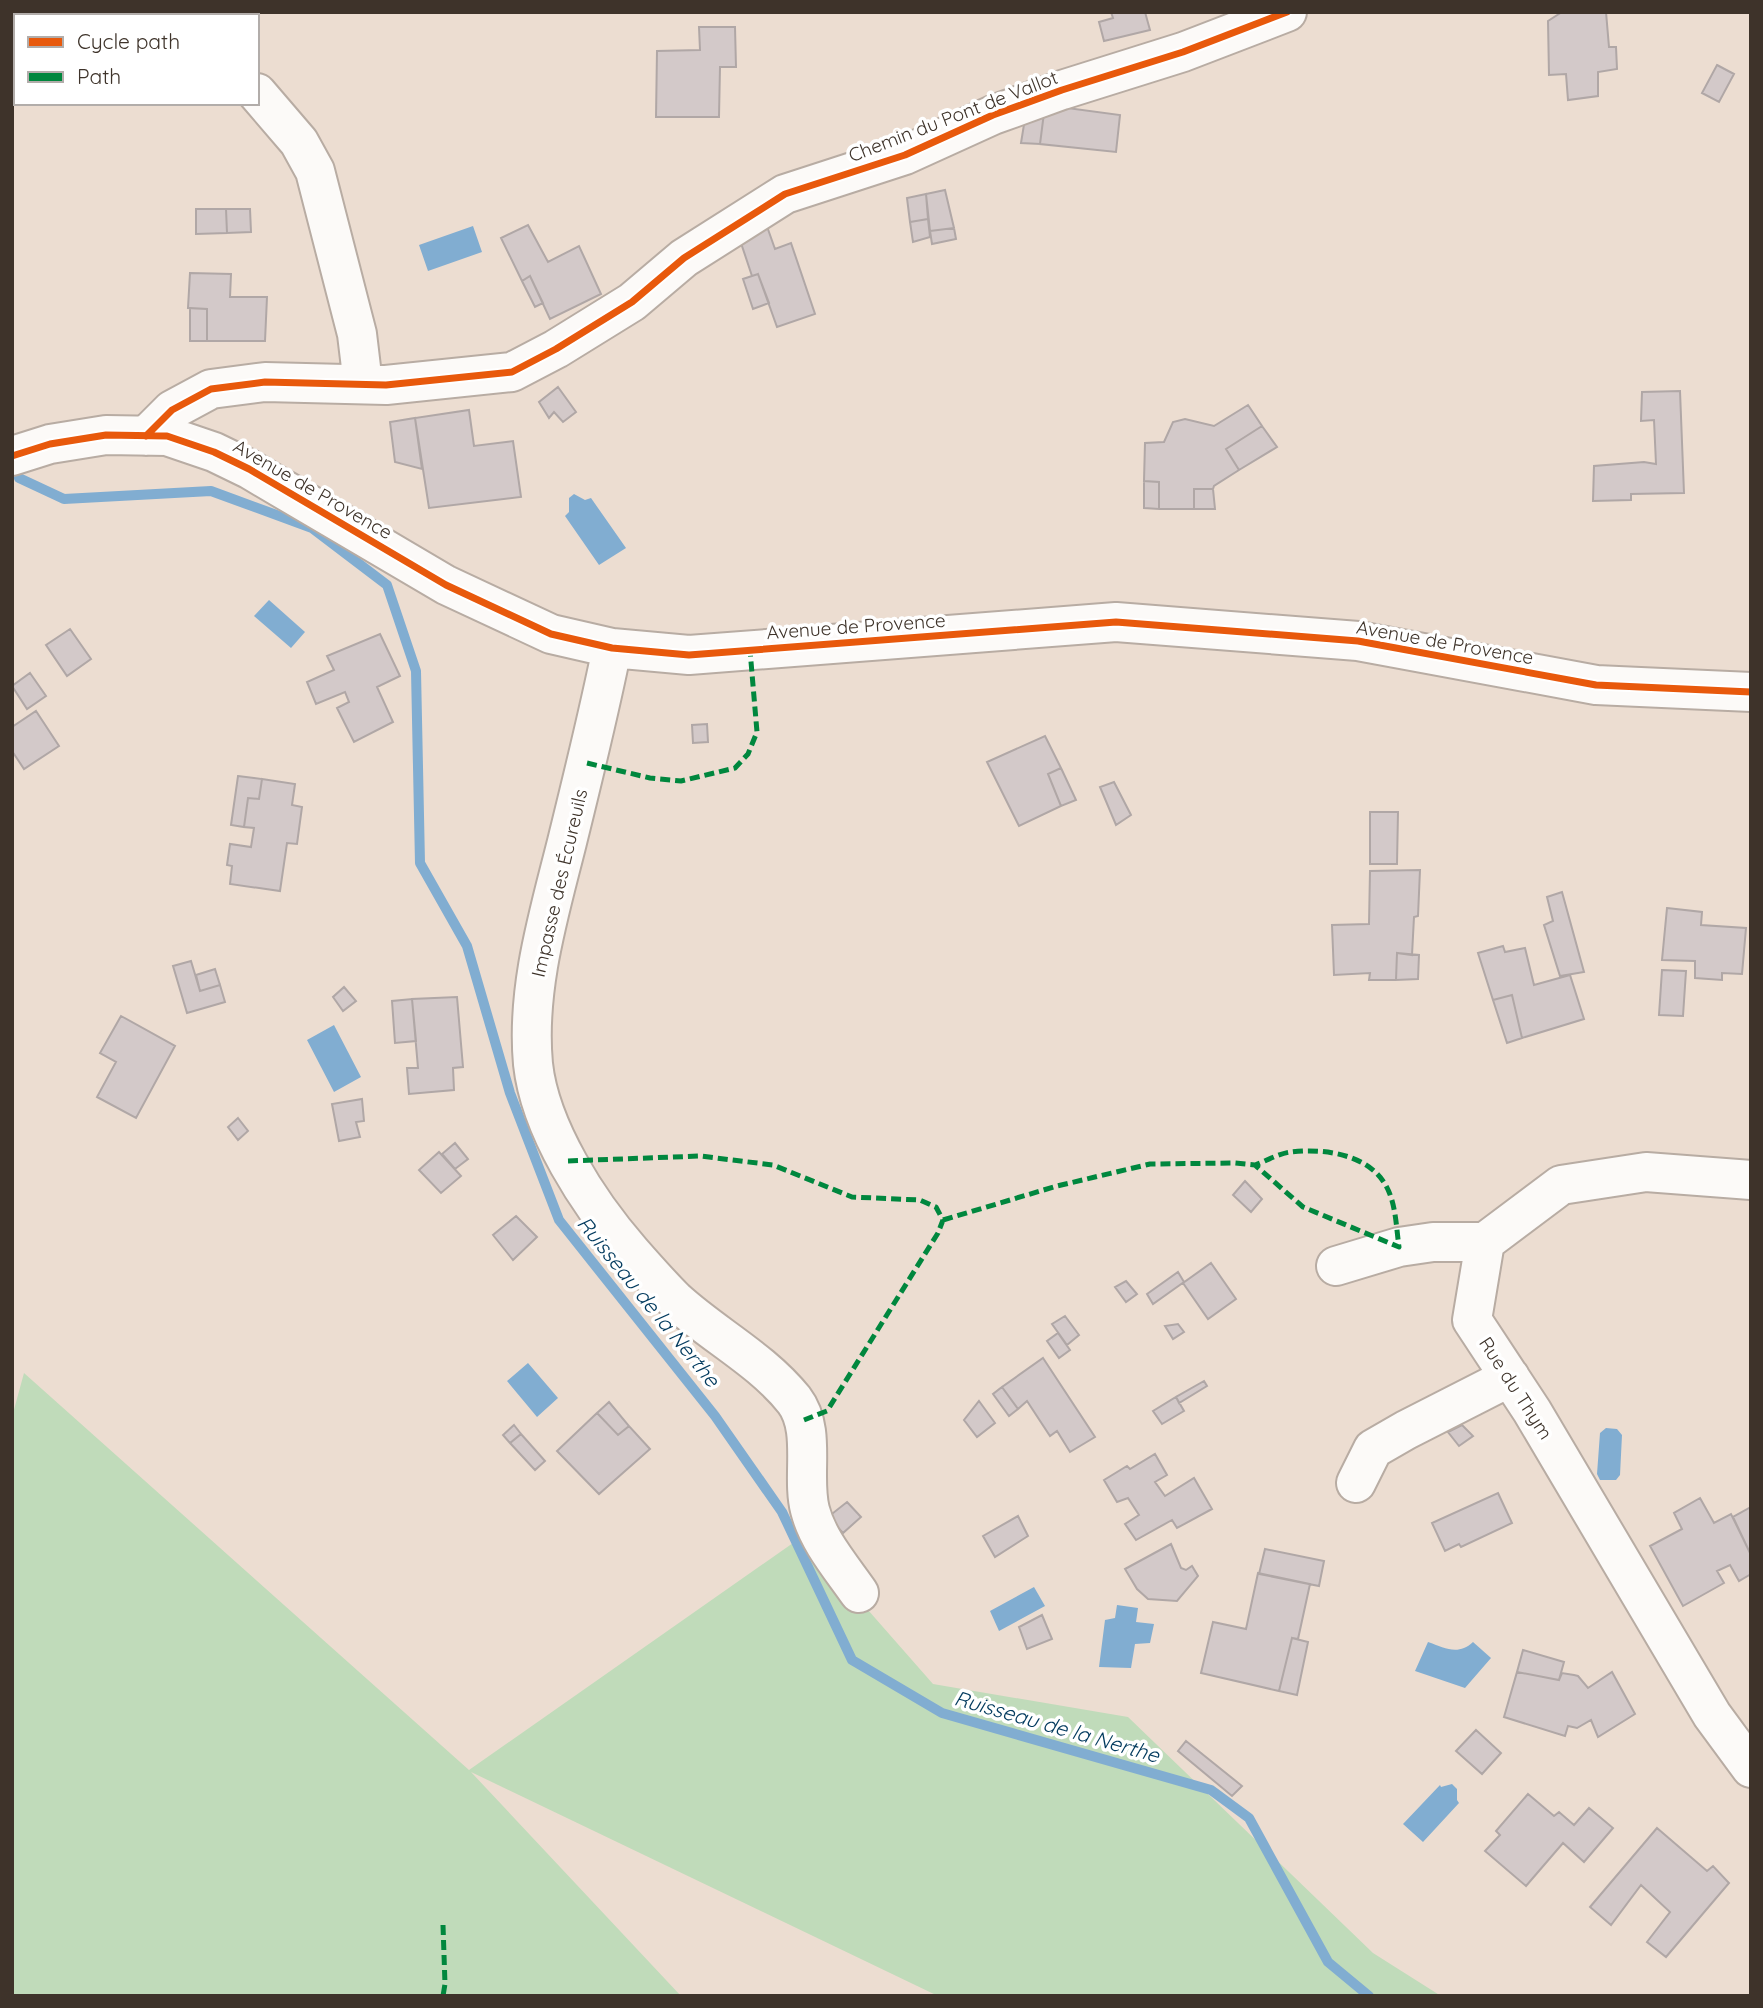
<svg xmlns="http://www.w3.org/2000/svg" width="1763" height="2008" font-family="Quicksand,sans-serif">
	<style>
		.green { fill: #c0dbba }
		.water { fill: #81add1 }
		.lines { fill: none; stroke-linecap: round; stroke-linejoin: round }
		.stream { stroke: #81add1; stroke-width: 10 }
		.building { fill: #d3c9c9; stroke: #b0a7a6; stroke-width: 2 }
		.minor-casing { stroke: #b8aca3; stroke-width: 42 }
		.minor { stroke: #fcfaf8; stroke-width: 38 }
		.quiet { stroke: #00873e; stroke-width: 5; stroke-dasharray: 10 5; stroke-linecap: butt }
		.cycleway-casing { stroke: #fff; stroke-width: 11 }
		.cycleway { stroke: #e8590c; stroke-width: 7 }
		.labels { text-anchor: middle; dominant-baseline: central; stroke-width: 7; stroke-linejoin: round; paint-order: stroke }
		.street-label { font-size: 19px; fill: #3e332a; stroke: #fff }
		.water-label { font-size: 21px; font-style: italic; fill: #00395d; stroke: #fff }
	</style>
	<rect width="100%" height="100%" fill="#ecddd1"/>
	<path class="green" d="M24,1373L469,1770L803,1536L933,1684L1128,1717L1373,1953L1441,1996H938L471,1772L681,1996H12V1417Z"/>
	<path class="water" d="M473,226L482,252L428,271L419,245Z
		M574,494L585,500L591,498L626,548L599,565L565,516L569,512V498Z
		M269,600L305,632L291,648L254,616Z
		M334,1025L361,1077L334,1092L307,1040Z
		M528,1363L558,1398L537,1417L507,1381Z
		M1606,1428L1617,1429L1622,1435L1620,1475L1616,1480H1600L1597,1474L1600,1433Z
		M1034,1587L1045,1606L999,1631L990,1611Z
		M1117,1605L1138,1608L1136,1622L1154,1624L1150,1643L1135,1644L1131,1668L1099,1667L1105,1620L1115,1618Z
		M1428,1642C1445,1648 1458,1656 1473,1642L1491,1658L1465,1688L1415,1671Z
		M1452,1784L1457,1789V1800L1459,1803L1423,1842L1403,1824L1440,1785L1441,1787Z"/>
	<g class="lines">
		<path class="stream" d="M19,478L64,499L211,491L312,528L387,585L416,671L420,863L467,946L510,1093L559,1220L715,1416L782,1512L852,1660L942,1713L1211,1790L1249,1818L1328,1962L1369,1996"/>
	</g>
	<path class="building" d="M1111,12H1145L1150,30L1104,41L1099,22L1113,18Z
		M1562,12H1606L1609,47H1616L1617,69L1598,72V96L1568,100L1566,74L1549,75L1548,21Z
		M699,27H735L736,67H720L719,117H656L657,51L700,50Z
		M1717,65L1734,74L1719,102L1702,93Z
		M1045,105L1040,144L1021,143L1026,112Z
		M1045,105L1120,115L1116,152L1040,144Z
		M945,190L954,228L930,231L926,194Z
		M926,194L928,219L910,222L907,198Z
		M196,209H226L227,233L196,234Z
		M226,209H250L251,232L227,233Z
		M764,218L775,249L791,243L815,314L777,327L758,274L752,276L736,228Z
		M928,219L930,237L913,242L910,222Z
		M528,225L548,262L579,246L601,294L550,319L530,276L522,281L501,238Z
		M954,228L956,239L932,244L930,231Z
		M190,273L231,274L230,297H267L265,341H207V309L188,308Z
		M758,274L769,303L753,309L743,279Z
		M530,276L543,303L535,307L522,281Z
		M190,308L207,309V341H190Z
		M558,387L576,412L563,422L554,412L549,418L539,402Z
		M1680,391L1684,493L1631,494V500L1593,501L1594,466L1644,462L1656,464L1654,420L1641,421L1642,392Z
		M1248,405L1262,426L1226,449L1239,470L1214,486L1213,489H1194V509H1159V482L1144,481L1145,443L1164,442L1173,422L1185,419L1214,426Z
		M469,410L474,446L513,441L521,497L429,508L415,418Z
		M415,418L422,469L395,462L390,422Z
		M1262,426L1277,447L1239,470L1226,449Z
		M1144,481L1159,482V509L1144,508Z
		M1194,489H1213L1215,509H1194Z
		M70,629L91,659L67,676L46,645Z
		M380,634L400,676L377,687L393,722L354,742L337,708L349,702L345,692L316,704L307,682L334,670L327,656Z
		M30,673L46,696L27,709L12,686Z
		M36,711L59,746L24,769L12,751V727Z
		M707,724L708,742L693,743L692,725Z
		M1045,736L1061,768L1048,774L1061,806L1019,826L987,762Z
		M1061,768L1076,800L1061,806L1048,774Z
		M238,776L262,779L259,799L248,798L244,827L231,825Z
		M262,779L295,784L292,805L302,807L297,844L287,843L280,891L230,884L232,866L227,865L230,844L251,847L254,828L244,827L248,798L259,799Z
		M1114,782L1131,815L1116,825L1100,787Z
		M1370,812H1398L1397,864H1370Z
		M1420,870L1418,916L1414,917L1412,955L1397,953L1396,980H1369L1370,973L1334,975L1332,925L1369,924L1370,871Z
		M1562,892L1584,972L1560,976L1544,925L1553,921L1547,897Z
		M1667,908L1702,912L1701,925L1746,928L1742,974L1722,973V980L1695,978V961L1662,960Z
		M1503,946L1505,952L1525,948L1534,985L1570,975L1584,1019L1522,1038L1512,995L1493,1000L1478,953Z
		M1397,953L1419,955L1418,979L1396,980Z
		M191,961L200,991L220,985L225,1002L187,1013L173,966Z
		M215,969L220,985L200,991L196,975Z
		M1662,970L1686,971L1683,1016L1659,1015Z
		M344,987L356,1001L343,1011L333,997Z
		M1512,995L1522,1038L1507,1043L1493,1000Z
		M457,997L463,1067L453,1068L454,1090L409,1094L407,1068H418L412,999Z
		M412,999L416,1041L395,1043L392,1001Z
		M121,1016L175,1046L136,1118L97,1097L116,1062L100,1053Z
		M362,1099L364,1121L356,1122L360,1137L339,1141L332,1104Z
		M238,1118L248,1131L238,1140L228,1127Z
		M455,1143L468,1159L455,1169L442,1154Z
		M439,1152L461,1176L441,1193L419,1170Z
		M1245,1181L1262,1199L1251,1212L1233,1195Z
		M516,1216L537,1237L513,1260L493,1235Z
		M1211,1263L1236,1299L1208,1319L1183,1283Z
		M1178,1272L1184,1282L1153,1304L1147,1294Z
		M1126,1281L1137,1294L1126,1302L1115,1287Z
		M1065,1316L1079,1335L1067,1345L1052,1324Z
		M1178,1324L1184,1332L1173,1339L1165,1326Z
		M1058,1333L1070,1350L1059,1358L1047,1341Z
		M1043,1358L1095,1437L1070,1452L1057,1431L1050,1436L1027,1401L1018,1409L1002,1387Z
		M1204,1381L1207,1386L1179,1403L1176,1397Z
		M1002,1387L1018,1409L1009,1416L993,1394Z
		M1176,1397L1184,1411L1162,1424L1153,1411Z
		M979,1401L995,1423L977,1437L964,1420Z
		M609,1402L629,1426L618,1435L597,1413Z
		M597,1413L618,1435L629,1426L650,1449L599,1494L557,1451Z
		M514,1425L521,1434L510,1443L503,1435Z
		M1462,1425L1473,1436L1459,1446L1448,1432Z
		M521,1434L545,1461L535,1470L510,1443Z
		M1155,1454L1167,1475L1155,1482L1165,1496L1194,1478L1212,1509L1177,1528L1172,1520L1136,1540L1125,1524L1139,1515L1128,1498L1117,1502L1104,1480L1127,1466L1130,1469Z
		M1498,1493L1512,1523L1461,1547L1459,1544L1445,1551L1432,1523Z
		M1700,1498L1714,1523L1731,1514L1751,1555V1574L1739,1581L1730,1565L1717,1571L1724,1583L1683,1606L1650,1546L1682,1529L1674,1513Z
		M847,1502L861,1517L843,1533L828,1517Z
		M1751,1507V1555L1733,1517Z
		M1018,1516L1028,1536L995,1557L983,1536Z
		M1171,1544L1181,1568L1186,1570L1192,1566L1198,1576L1177,1601L1148,1599L1137,1589L1125,1569Z
		M1265,1549L1324,1561L1319,1586L1259,1574Z
		M1258,1573L1310,1584L1298,1639L1292,1638L1279,1691L1201,1673L1213,1622L1246,1629Z
		M1042,1615L1052,1639L1027,1649L1019,1627Z
		M1292,1638L1308,1642L1297,1695L1279,1691Z
		M1523,1650L1564,1662L1559,1680L1517,1672Z
		M1517,1672L1559,1680L1562,1673L1574,1675L1578,1676L1588,1688L1612,1672L1635,1714L1598,1737L1591,1720L1577,1728L1568,1726L1565,1736L1504,1717Z
		M1476,1730L1501,1753L1482,1774L1456,1751Z
		M1186,1741L1242,1786L1232,1796L1178,1751Z
		M1528,1794L1554,1816L1559,1812L1574,1825L1589,1808L1613,1828L1584,1862L1563,1843L1526,1886L1485,1851L1500,1835L1496,1831Z
		M1657,1828L1707,1871L1713,1866L1729,1883L1666,1957L1647,1942L1670,1912L1641,1885L1611,1925L1590,1907Z"/>
	<g class="lines">
		<defs>
			<path id="minor" d="M187,12L190,16
				M257,93L299,142L315,171L357,334L363,384
				M146,436L172,410L211,389L265,382L386,385L512,372L556,349L632,302L684,258L785,194L905,155L993,115L1062,90L1183,52L1287,12
				M12,456L50,444L106,435L167,436L214,452L249,469L446,585L551,634L612,648L689,655L1116,622L1358,641L1596,685L1751,692
				M612,648C599,713 583,777 567,842C549,914 526,988 533,1064C540,1129 589,1204 631,1252C645,1268 660,1285 675,1300C713,1335 761,1359 794,1400C817,1430 801,1476 810,1510C818,1541 841,1567 859,1593
				M1751,1180L1646,1172L1561,1185L1485,1242L1472,1320L1532,1411L1712,1715L1751,1768
				M1336,1266L1399,1247L1433,1242H1485
				M1356,1483L1373,1449L1406,1430L1510,1377"/>
		</defs>
		<use href="#minor" class="minor-casing"/>
		<use href="#minor" class="minor"/>
		<path class="quiet" d="M587,763L650,778L681,781L735,768L748,754L757,732L750,650
			M568,1161L700,1156L773,1165L852,1197L920,1200L936,1207L943,1220L938,1233L827,1411L804,1420
			M943,1220L1057,1186L1150,1164L1235,1163L1255,1165L1303,1207L1399,1247C1396,1226 1396,1202 1385,1184C1367,1154 1323,1148 1291,1152C1280,1153 1266,1161 1255,1165
			M443,1925L445,1984L443,1996"/>
		<defs>
			<path id="cycleway" d="M146,436L172,410L211,389L265,382L386,385L512,372L556,349L632,302L684,258L785,194L905,155L993,115L1062,90L1183,52L1287,12
				M12,456L50,444L106,435L167,436L214,452L249,469L446,585L551,634L612,648L689,655L1116,622L1358,641L1596,685L1751,692"/>
		</defs>
		<use href="#cycleway" class="cycleway-casing"/>
		<use href="#cycleway" class="cycleway"/>
	</g>
	<g class="labels">
		<g class="street-label">
			<text transform="translate(953 116) rotate(-21)">Chemin du Pont de Vallot</text>
			<text transform="translate(313 489) rotate(30)">Avenue de Provence</text>
			<text transform="translate(856 626) rotate(-4)">Avenue de Provence</text>
			<text transform="translate(1445 642) rotate(10)">Avenue de Provence</text>
			<text transform="translate(559 883) rotate(-77)">Impasse des Écureuils</text>
			<text transform="translate(1516 1388) rotate(57)">Rue du Thym</text>
		</g>
		<g class="water-label">
			<text transform="translate(649 1301) rotate(51)">Ruisseau de la Nerthe</text>
			<text transform="translate(1057 1726) rotate(16)">Ruisseau de la Nerthe</text>
		</g>
	</g>
	<rect width="1763" height="2008" fill="none" stroke="#3e332a" stroke-width="28"/>
	<rect x="14" y="14" width="245" height="91" fill="#ffffff" stroke="#b2adaa" stroke-width="2"/>
	<rect x="28" y="37" width="35" height="10" fill="#e8590c" stroke="#b2adaa" stroke-width="2"/>
	<text x="77" y="49" font-size="21" fill="#3e332a">Cycle path</text>
	<rect x="28" y="72" width="35" height="10" fill="#00873e" stroke="#b2adaa" stroke-width="2"/>
	<text x="77" y="84" font-size="21" fill="#3e332a">Path</text>
</svg>
